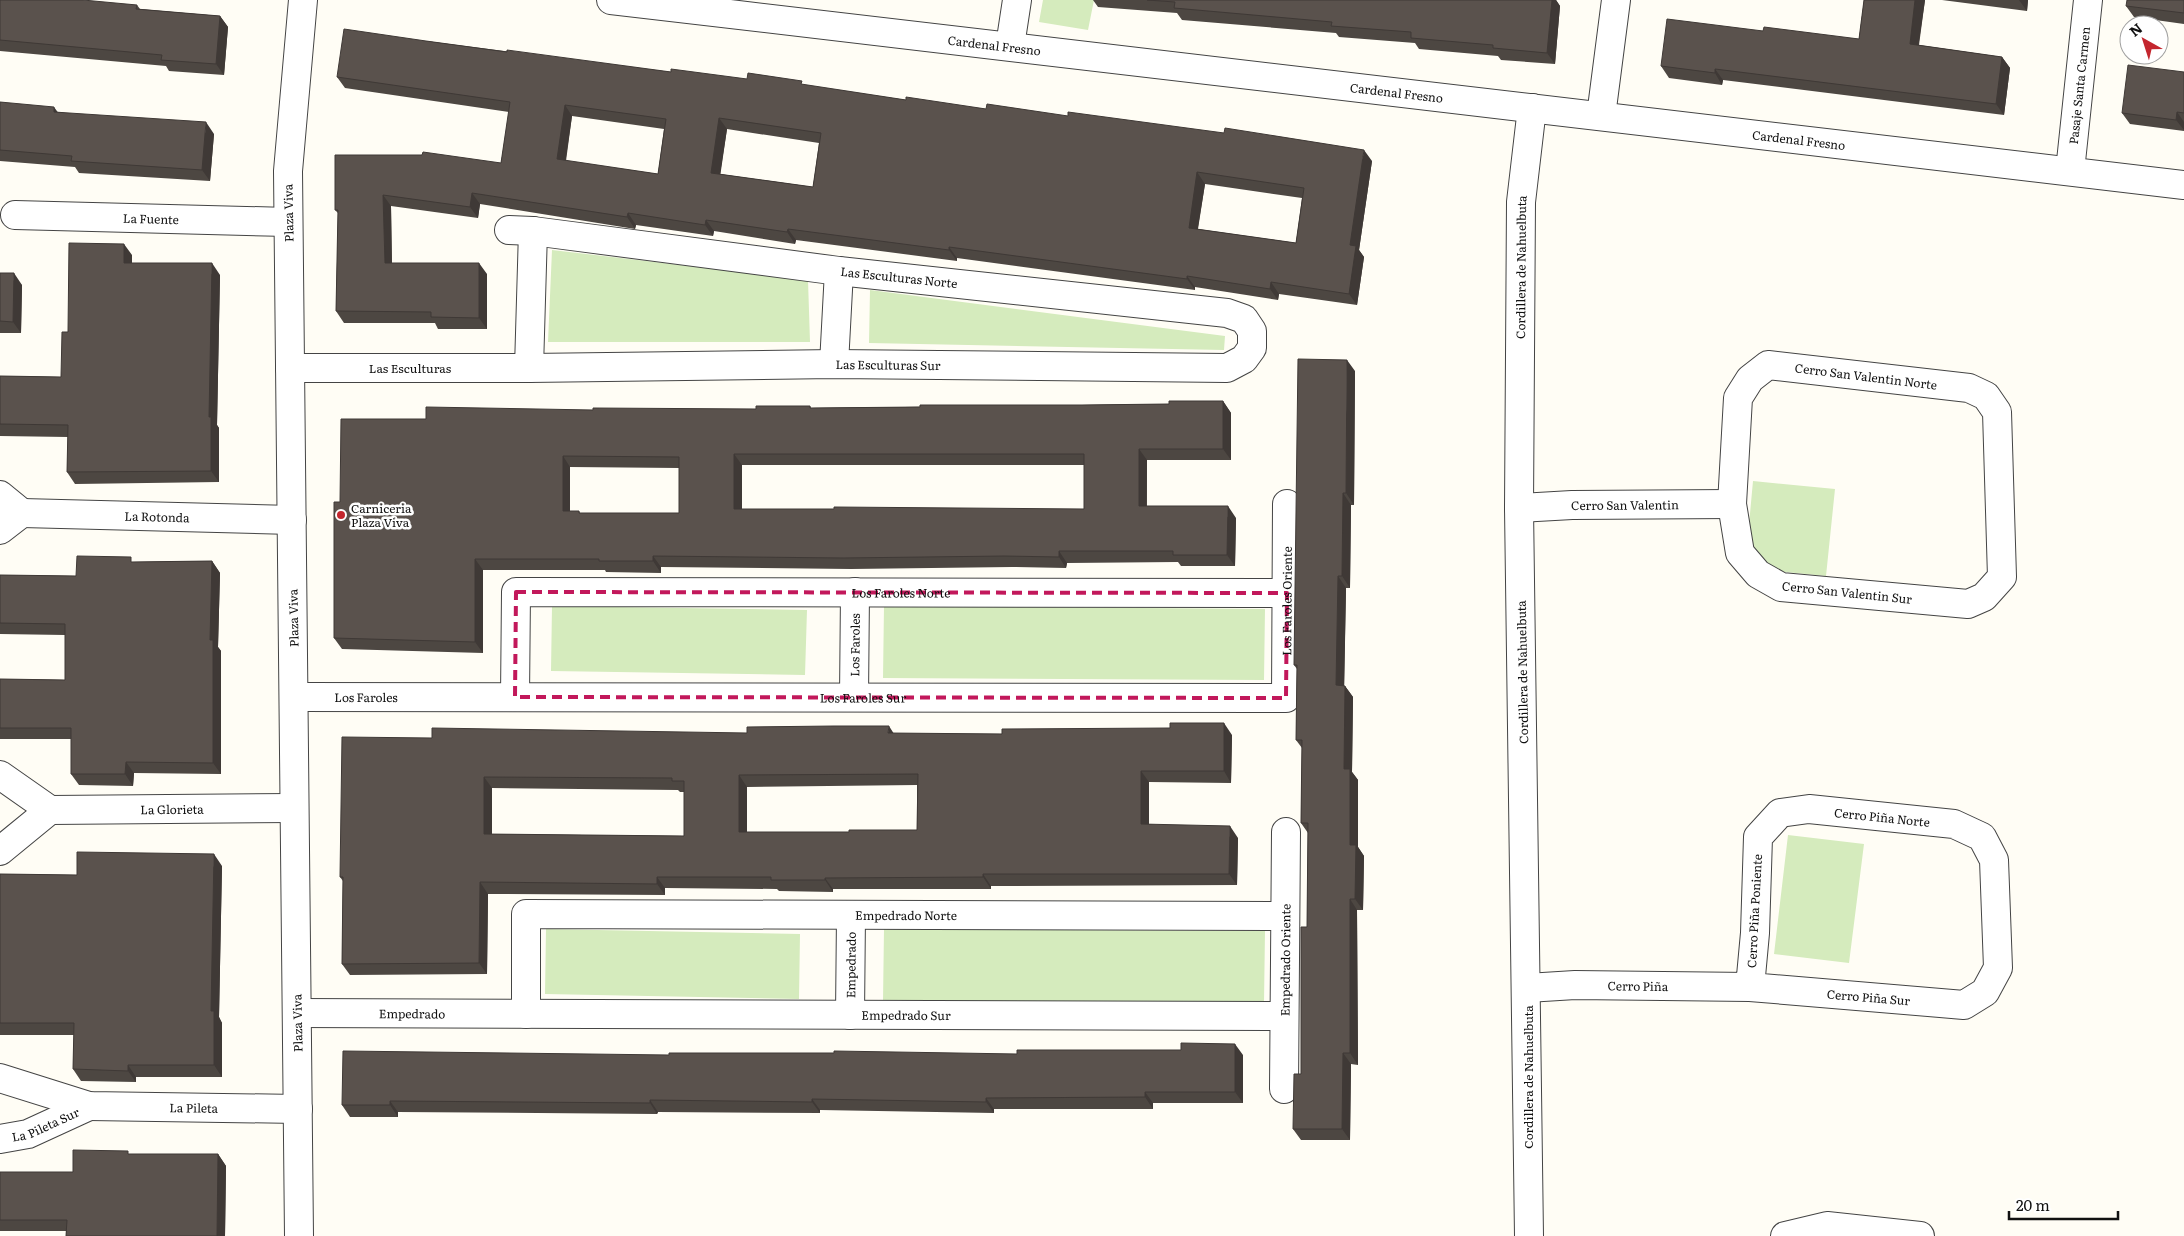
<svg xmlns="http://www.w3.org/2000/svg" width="2184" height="1236" font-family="Literata,serif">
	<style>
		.green { fill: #d5ebbd }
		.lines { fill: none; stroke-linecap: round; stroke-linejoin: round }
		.minor-casing { stroke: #444; stroke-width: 30 }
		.minor { stroke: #fff; stroke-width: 28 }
		.wall { fill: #4d4742; fill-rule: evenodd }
		.shaded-wall { fill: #3f3936 }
		.building { fill: #5a524d; stroke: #3f3936; fill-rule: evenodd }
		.marked { fill: none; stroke: #c2185b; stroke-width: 4; stroke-dasharray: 10 6; stroke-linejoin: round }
		.poi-dot { fill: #c4262e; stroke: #fff; stroke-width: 2 }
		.labels { text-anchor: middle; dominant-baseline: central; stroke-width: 5; stroke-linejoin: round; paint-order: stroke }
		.street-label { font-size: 12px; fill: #111; stroke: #fff }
		.poi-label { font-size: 12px; fill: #111; stroke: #fff; text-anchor: start }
	</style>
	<rect width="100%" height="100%" fill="#fffdf5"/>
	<path class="green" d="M1043,0H1094L1088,30L1039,22Z
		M552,250L808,280L810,342H548Z
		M870,290L1225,336L1224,350L869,343Z
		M1753,481L1835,489L1826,576L1745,568Z
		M552,606L807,610L805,675L551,671Z
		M884,606L1265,609L1264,680L883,678Z
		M1788,835L1864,844L1849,963L1774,954Z
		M546,929L800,934L799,999L545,994Z
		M884,929L1265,931L1264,1003L883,1001Z"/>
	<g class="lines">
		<defs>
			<g id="minor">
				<path id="s1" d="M611,0L2184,185"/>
				<path d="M1010,46L1017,0"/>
				<path d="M1601,116L1616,0"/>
				<path id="s2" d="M2070,171L2088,0"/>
				<path id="s3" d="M15,215L288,222"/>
				<path d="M834,364L839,271"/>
				<path d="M1768,365L1969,388L1986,396L1997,412L2002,577L1984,597L1968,604L1781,587L1758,574L1740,553L1732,504L1738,398L1750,379Z"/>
				<path id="s4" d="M290,368H529L834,364L1227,368L1244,359L1252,348V331L1244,319L1227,313L839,271L533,231L509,230"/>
				<path d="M529,368L533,231"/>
				<path d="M0,495L22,513"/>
				<path id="s5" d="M1519,508L1572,505L1732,504"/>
				<path id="s6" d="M22,513L292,520"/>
				<path d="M0,530L22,513"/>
				<path id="s7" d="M294,697L1286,698L1287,504"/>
				<path id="s8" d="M515,697L516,592L1287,593"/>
				<path id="s9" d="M854,697L855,592"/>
				<path d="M0,775L50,810"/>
				<path id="s10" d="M50,810L294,808"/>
				<path d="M0,851L50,810"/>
				<path id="s11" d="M1527,988L1575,985L1750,987L1964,1005L1985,992L1998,968L1994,860L1982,837L1954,824L1809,809L1780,813L1758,837L1755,933L1750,987"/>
				<path id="s12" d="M297,1013L1284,1016"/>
				<path id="s13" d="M526,1014V914L1285,916"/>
				<path id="s14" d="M850,1015L851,915"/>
				<path id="s15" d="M0,1078L89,1106L298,1109"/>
				<path id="s16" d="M1284,1089L1286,832"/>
				<path id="s17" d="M0,1139L28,1134L89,1106"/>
				<path d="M299,1236L288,171L303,0"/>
				<path id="s18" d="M1529,1236L1519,508L1521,202L1532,108"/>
				<path d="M1785,1236L1827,1226L1920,1236"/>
			</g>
		</defs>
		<use href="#minor" class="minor-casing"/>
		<use href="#minor" class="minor"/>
	</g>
	<path class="wall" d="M0,0L137,5L140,9L220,16L228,27L224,75L169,71L166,66L0,51Z
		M1093,0H1556L1560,6L1555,64L1501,60L1498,56L1419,49L1415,43L1339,37L1336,33L1182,20L1177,13L1098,7Z
		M1864,0H1925L1919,45L2002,57L2010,68L2004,115L1723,80L1722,85L1669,78L1661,66L1763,31L1859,39Z
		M1942,0H2028L2027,11Z
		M2184,0V24L2134,17L2126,6Z
		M426,41L671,72L804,85L906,100L986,109L1372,161L1359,250L1364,257L1357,305L1279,294L1278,300L1195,287V290L957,258V261L796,240L795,244L714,231L713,236L636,225L635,229L480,204L478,218L391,206L392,263L487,274V329H438L435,323H344L336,311L338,213L335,210V155L501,163L509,112L345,88L337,77ZM572,116L664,129L658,174L566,161ZM727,129L819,143L813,187L720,174ZM1205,184L1302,198L1296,243L1198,229Z
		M2184,72V131L2130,124L2122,113Z
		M0,102L58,112L214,134L210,181L79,173L75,167L0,161Z
		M132,255V263L220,275L217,425L219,428V482L75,484L67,472L68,437L0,436V376L61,377L68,332Z
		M0,273L22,285L21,333H0Z
		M1355,371L1354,505H1351L1350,588H1346L1344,686H1345L1353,697L1352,772L1358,780V847L1364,856L1363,910H1357L1358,1065L1351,1064L1350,1140H1301L1293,1129L1301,1074L1307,927L1308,833L1301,823L1302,748L1296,740L1297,669L1294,665Z
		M1223,401L1231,413V460H1147V506L1236,518L1235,566H1181L1178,562L1067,563L1066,568L1012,567L851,569L661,567V573L606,572L605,570H483V653L342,649L334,638L340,502L426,419L593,410L756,409L810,406L811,408L1082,405L1169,404ZM742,465H1084V509H742ZM570,467L679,468V513H580L579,511H570Z
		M212,561L220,573L218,647L221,651V774L134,773L133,786L79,785L71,774V739H0V679L65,680V635L0,634V575L76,576L134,562Z
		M747,733L1232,735L1231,783L1149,782V824L1238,838L1237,885L991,886V889H833V892L779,891L777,889L665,888V895L488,894L487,974L350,975L342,964L343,881L340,877L432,738ZM917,785V830L849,832H747V787ZM492,788L678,790L680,792H684V836L492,834Z
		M222,866L219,1017L222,1023V1077H136V1082L81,1081L73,1069L74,1035H0V874L77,875Z
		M1017,1054L1243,1055V1103H1153V1109H994V1113L820,1110V1113L658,1112L657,1114L398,1112V1117H350L342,1105L669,1055Z
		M130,1154H218L226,1166L225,1236H66V1231H0V1172H73Z"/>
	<path class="shaded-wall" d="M1552,0H1556L1560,6L1555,64L1547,53Z
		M1915,0H1925L1917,55L1910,44Z
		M2019,0H2028L2027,11Z
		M220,16L228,27L224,75L216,64Z
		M2002,57L2010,68L2004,115L1996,104Z
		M1715,69L1723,80L1722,85L1715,73Z
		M565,105L572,116L564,171L557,159Z
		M54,107L62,118L54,112Z
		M2177,112L2184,122V130L2176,120Z
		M719,118L727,129L719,184L711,173Z
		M206,122L214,134L210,181L202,170Z
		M1364,150L1372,161L1359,250L1364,257L1357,305L1349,294L1350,245Z
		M1197,172L1205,184L1196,239L1189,228Z
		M472,193L480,204L478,218L470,207Z
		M383,195L391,206L392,275L385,263Z
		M628,213L636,225L635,229L627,217Z
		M706,220L714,231L713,236L705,225Z
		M788,229L796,240L795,244L787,232Z
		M124,244L132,255V275L124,263Z
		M949,247L957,258V261L949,250Z
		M212,263L220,275L217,425L219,428V482L211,471L209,417Z
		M479,263L487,274V329L479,318Z
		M14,273L22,285L21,333L13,322Z
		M1187,276L1195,287V290L1187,279Z
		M1271,282L1279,294L1278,300L1270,289Z
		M1347,360L1355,371L1354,505L1346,493Z
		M1223,401L1231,413V460L1223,449Z
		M1139,449L1147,460L1146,518L1139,506Z
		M734,454L742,465V521L734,509Z
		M563,456L570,467V522L563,511Z
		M1343,493L1351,505L1350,588L1342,576Z
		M1228,506L1236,518L1235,566L1227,555Z
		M1059,551L1067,563L1066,568L1059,557Z
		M653,556L661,567V573L653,561Z
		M475,559L483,570V653L475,642Z
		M212,561L220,573L218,647L221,651V774L213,763L210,640Z
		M1338,576L1346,588L1344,697L1336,685Z
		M1345,686L1353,697L1352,772L1358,780V847L1364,856L1363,910L1355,899L1350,845L1344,769Z
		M1224,723L1232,735L1231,783L1224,771Z
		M889,726L896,737L888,733Z
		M126,762L134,773L133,786L125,774Z
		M1141,771L1149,782V835L1141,824Z
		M739,775L747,787V843L739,832Z
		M484,777L492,788V845L484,834Z
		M1230,826L1238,838L1237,885L1229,874Z
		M214,854L222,866L219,1017L222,1023V1077L214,1065L211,1011Z
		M983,874L991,886V889L983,877Z
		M657,877L665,888V895L657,884Z
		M825,878L833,889V892L825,880Z
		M480,882L488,894L487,974L479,963Z
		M1350,899L1357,910L1358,1065L1350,1053Z
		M1235,1044L1243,1055V1103L1235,1092Z
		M1343,1053L1351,1064L1350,1140L1342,1129Z
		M128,1065L136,1077V1082L128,1071Z
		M1145,1092L1153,1103V1109L1145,1097Z
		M986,1098L994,1109V1113L986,1102Z
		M812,1099L820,1110V1113L812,1102Z
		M650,1100L658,1112L657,1114L650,1103Z
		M390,1101L398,1112V1117L390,1105Z
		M218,1154L226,1166L225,1236H217Z"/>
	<path class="building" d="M0,0H83L137,5L136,9L220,16L216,64L161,60L162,55L0,40Z
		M1147,0H1552L1547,53L1493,48V45L1411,38V32L1331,26L1332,22L1174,8L1175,2Z
		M1864,0H1915L1910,44L2002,57L1996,104L1715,69V73L1661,66L1667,19L1763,31L1764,27L1859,39Z
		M2127,0H2184V13L2126,6Z
		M344,29L426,41L507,52V50L671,72V69L747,79L748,73L802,81L801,84L906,100V97L986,109L987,104L1068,116V112L1224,133L1225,128L1364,150L1350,245L1356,246L1349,294L1271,282L1270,289L1187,276V279L949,247V250L788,229L787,232L706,220L705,225L628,213L627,217L472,193L470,207L383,195L385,263H479V318L431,317V312L336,311L338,210H335V155H422L423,152L501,163L510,102L337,77ZM565,105L666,119L658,174L557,159ZM719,118L821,133L813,187L711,173ZM1197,172L1304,188L1296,243L1189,228Z
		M2128,65L2184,72V113L2177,112L2176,120L2122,113Z
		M0,102L54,107V112L206,122L202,170L71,161L72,156L0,150Z
		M69,243L124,244V263H212L209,417H211V471L67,472L68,425L0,424V376L61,377L62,332H68Z
		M0,273H14L13,322L0,321Z
		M1298,359L1347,360L1346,493H1343L1342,576H1338L1336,685L1345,686L1344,769H1350V845H1356L1355,899H1350V1053H1343L1342,1129H1293L1294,1074H1301V927H1307L1308,823H1301L1302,740H1296L1297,665H1294Z
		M1169,401H1223V449H1139V506H1228L1227,555H1173V551H1059V557L1004,556L843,558L653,556V561H599V559H475V642L334,638V502H340L341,419H426V407L593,410V408L756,409V406H810V408L920,407V405H1082L1169,404ZM734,454H1084V509L834,507V509H734ZM563,456L679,457V513H579V511H563Z
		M77,556L131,557V562L212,561L210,640H213V763L126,762L125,774H71V728H0V679L65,680V624L0,623V575L76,576Z
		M1170,723H1224V771H1141V824L1230,826L1229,874H983V877L825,878V880H771V877H657V884L480,882L479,963L342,964L343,877H340L342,737L432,738V728L747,733V727L834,726H889L888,733L1002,734V729L1170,728ZM918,774L917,830H849V832H739V775ZM484,777L672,778V781H684V836L484,834Z
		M77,852L214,854L211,1011H214V1065H128V1071L73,1069L74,1023H0V874L77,875Z
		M1181,1043L1235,1044V1092H1145V1097L986,1098V1102L812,1099V1102L650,1100V1103L390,1101V1105H342L343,1051L669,1055V1053H834V1051L1017,1054V1050H1181Z
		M73,1150L128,1151V1154H218L217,1236H66L67,1220H0V1172H73Z"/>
	<path class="marked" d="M516,592L1287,593L1286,698L515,697Z"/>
	<circle class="poi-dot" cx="341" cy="515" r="5"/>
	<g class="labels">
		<g class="street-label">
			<text stroke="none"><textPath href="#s1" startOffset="386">Cardenal Fresno</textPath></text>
			<text stroke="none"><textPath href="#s2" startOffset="86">Pasaje Santa Carmen</textPath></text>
			<text stroke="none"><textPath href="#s1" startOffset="791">Cardenal Fresno</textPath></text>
			<text stroke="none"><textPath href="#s1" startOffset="1196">Cardenal Fresno</textPath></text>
			<text transform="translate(288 213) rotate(-91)">Plaza Viva</text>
			<text stroke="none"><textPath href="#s3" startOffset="136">La Fuente</textPath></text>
			<text stroke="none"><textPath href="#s18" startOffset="969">Cordillera de Nahuelbuta</textPath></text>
			<text transform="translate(899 277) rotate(6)">Las Esculturas Norte</text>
			<text stroke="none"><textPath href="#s4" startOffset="598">Las Esculturas Sur</textPath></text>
			<text stroke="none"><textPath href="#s4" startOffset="120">Las Esculturas</textPath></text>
			<text transform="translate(1866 376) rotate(7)">Cerro San Valentin Norte</text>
			<text stroke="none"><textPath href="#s5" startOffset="106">Cerro San Valentin</textPath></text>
			<text stroke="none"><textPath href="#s6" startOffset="135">La Rotonda</textPath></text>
			<text stroke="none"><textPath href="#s8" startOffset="490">Los Faroles Norte</textPath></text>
			<text transform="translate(1847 592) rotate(6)">Cerro San Valentin Sur</text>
			<text stroke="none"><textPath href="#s7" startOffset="1089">Los Faroles Oriente</textPath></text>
			<text transform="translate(293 618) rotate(-91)">Plaza Viva</text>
			<text stroke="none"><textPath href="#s9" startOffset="52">Los Faroles</textPath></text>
			<text transform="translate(1522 672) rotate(-91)">Cordillera de Nahuelbuta</text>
			<text stroke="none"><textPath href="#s7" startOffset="72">Los Faroles</textPath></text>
			<text stroke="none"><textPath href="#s7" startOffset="569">Los Faroles Sur</textPath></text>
			<text stroke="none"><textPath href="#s10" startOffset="122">La Glorieta</textPath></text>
			<text transform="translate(1882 817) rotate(6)">Cerro Piña Norte</text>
			<text transform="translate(1754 911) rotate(-87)">Cerro Piña Poniente</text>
			<text stroke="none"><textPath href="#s13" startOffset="480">Empedrado Norte</textPath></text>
			<text stroke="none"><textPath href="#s16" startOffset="129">Empedrado Oriente</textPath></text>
			<text stroke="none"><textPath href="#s14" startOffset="50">Empedrado</textPath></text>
			<text stroke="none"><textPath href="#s11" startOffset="111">Cerro Piña</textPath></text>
			<text stroke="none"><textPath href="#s11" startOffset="342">Cerro Piña Sur</textPath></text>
			<text stroke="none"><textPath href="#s12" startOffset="115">Empedrado</textPath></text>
			<text stroke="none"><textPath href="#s12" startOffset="609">Empedrado Sur</textPath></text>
			<text transform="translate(297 1023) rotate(-91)">Plaza Viva</text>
			<text transform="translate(1528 1077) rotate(-90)">Cordillera de Nahuelbuta</text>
			<text stroke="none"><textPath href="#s15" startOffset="198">La Pileta</textPath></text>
			<text stroke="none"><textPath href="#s17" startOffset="48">La Pileta Sur</textPath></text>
		</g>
		<g class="poi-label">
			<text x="351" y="508">Carniceria<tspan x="351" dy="14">Plaza Viva</tspan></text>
		</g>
	</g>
	<g transform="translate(2144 40) rotate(321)"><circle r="24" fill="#ffffff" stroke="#a0a0a0"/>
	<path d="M0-4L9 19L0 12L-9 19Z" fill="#c4262e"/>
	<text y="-8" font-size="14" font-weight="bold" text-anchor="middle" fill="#111111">N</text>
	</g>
	<path d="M2009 1211v8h109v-8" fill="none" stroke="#111111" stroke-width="2.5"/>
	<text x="2016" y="1211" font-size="15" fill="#111111" stroke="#ffffff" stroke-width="4" paint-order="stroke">20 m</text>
</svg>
